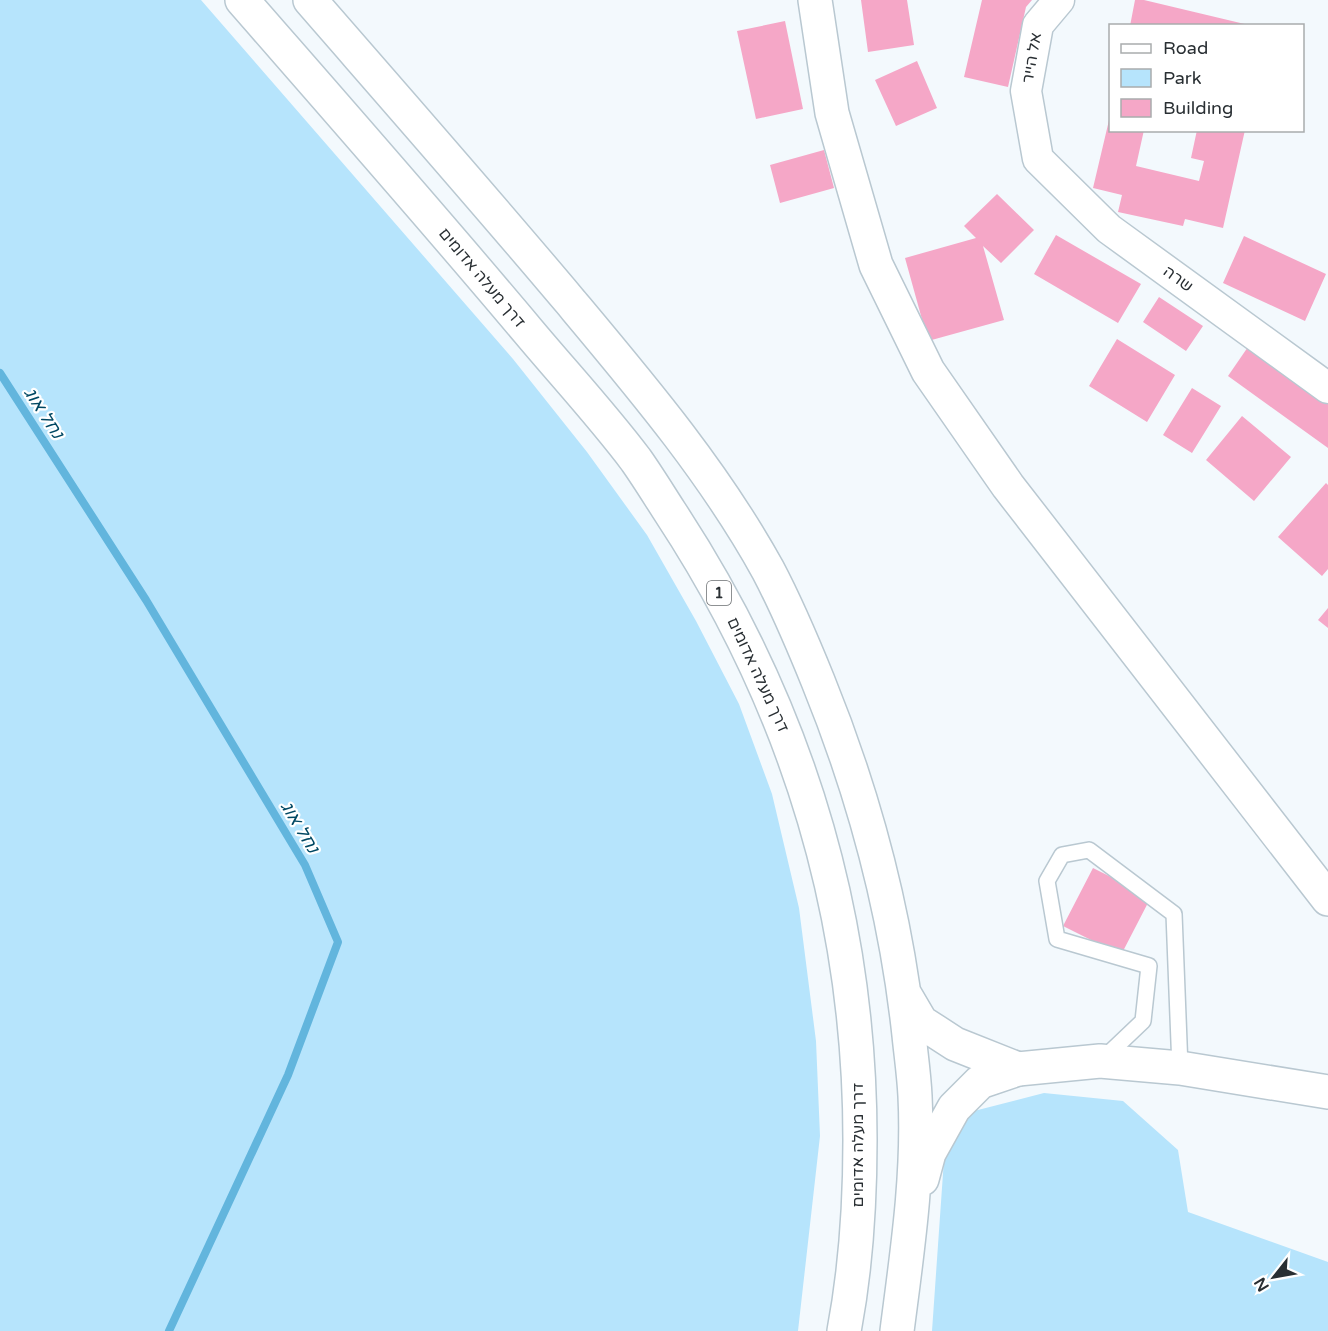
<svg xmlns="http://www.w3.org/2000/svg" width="1328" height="1331" font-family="'Varela Round','Noto Sans Hebrew',sans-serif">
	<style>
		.green { fill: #b6e4fc }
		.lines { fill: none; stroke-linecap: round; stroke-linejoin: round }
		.stream { stroke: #62b5dd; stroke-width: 8 }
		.building { fill: #f5a7c7 }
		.service-casing { stroke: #b9c8d1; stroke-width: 18 }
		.minor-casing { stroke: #b9c8d1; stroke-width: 33 }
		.tertiary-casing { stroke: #b9c8d1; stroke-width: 36 }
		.trunk-casing { stroke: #b9c8d1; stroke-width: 36 }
		.service { stroke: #fff; stroke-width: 15 }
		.minor { stroke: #fff; stroke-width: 30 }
		.tertiary { stroke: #fff; stroke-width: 33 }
		.trunk { stroke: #fff; stroke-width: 33 }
		.labels { text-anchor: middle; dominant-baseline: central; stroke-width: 4.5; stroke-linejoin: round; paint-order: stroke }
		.shield { fill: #fff; stroke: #696d70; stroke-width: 1.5 }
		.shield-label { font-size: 15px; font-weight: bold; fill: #292f33 }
		.street-label { font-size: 16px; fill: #292f33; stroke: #fff }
		.water-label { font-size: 18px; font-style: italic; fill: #004863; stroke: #fff }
	</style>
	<rect width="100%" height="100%" fill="#f3f9fd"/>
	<path class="green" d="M0,0H201L513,359L587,452L647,535L696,621L739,704L772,794L799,908L816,1041L820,1136L798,1331H0Z
		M1044,1093L1123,1101L1178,1150L1188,1212L1328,1262V1331H932L945,1145L974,1111Z"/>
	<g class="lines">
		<path class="stream" d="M0,373L146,600L305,865L338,942L288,1075L169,1331"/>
	</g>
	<path class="building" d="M861,0H907L914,45L868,52Z
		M982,0H1032L1026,7L1008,87L964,77Z
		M1135,0H1144L1253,26H1130Z
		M785,21L803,109L756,119L737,31Z
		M917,61L937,108L896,126L875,80Z
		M1110,116V130H1144L1136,166L1199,181L1204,161L1191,158L1197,130H1245L1223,228L1185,219L1183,226L1118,212L1122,195L1093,188Z
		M824,150L834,188L780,203L770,165Z
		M997,194L1034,230L1001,263L983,246L1004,320L928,341L905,258L976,238L964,226Z
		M1056,235L1141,284L1118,323L1034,274Z
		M1244,236L1326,274L1305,321L1223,283Z
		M1159,297L1203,326L1186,351L1143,322Z
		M1117,339L1175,375L1147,422L1089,386Z
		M1250,344L1328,400V448L1228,376Z
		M1192,388L1221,406L1192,453L1163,435Z
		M1242,416L1291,457L1254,501L1206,460Z
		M1326,483L1328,485V569L1322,576L1278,537Z
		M1328,608V628L1318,620Z
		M1093,868L1151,897L1121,955L1063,926Z"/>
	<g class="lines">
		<defs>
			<path id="service" d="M1102,1060L1143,1021L1149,966L1057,939L1047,881L1062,855L1089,850L1174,914L1180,1068"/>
			<path id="minor" d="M1059,0L1038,25L1026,91L1038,159L1109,229L1328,388"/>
			<path id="tertiary" d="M815,0L832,113L876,265L928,371L1008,486L1328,899
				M1018,1069L1100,1061L1180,1068L1328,1092"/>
			<path id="trunk" d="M242,0C338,110 434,219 528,331C564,374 603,416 636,460C648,477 659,495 670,512C795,702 860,912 860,1140C860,1205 856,1268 844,1331
				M310,0C397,100 484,199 569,300C641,386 714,472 768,570C787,606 803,644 818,681C864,794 896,914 909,1035C911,1055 914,1075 915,1096C919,1175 907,1253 897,1331
				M904,993L921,1022L955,1044L1018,1069
				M922,1179L929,1153L954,1108L980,1082L1018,1069"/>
		</defs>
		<use href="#service" class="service-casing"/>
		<use href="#minor" class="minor-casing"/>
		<use href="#tertiary" class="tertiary-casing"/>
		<use href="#trunk" class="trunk-casing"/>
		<use href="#service" class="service"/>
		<use href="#minor" class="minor"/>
		<use href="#tertiary" class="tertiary"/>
		<use href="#trunk" class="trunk"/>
	</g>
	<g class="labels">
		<rect class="shield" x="707" y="581" width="24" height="24" rx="4.5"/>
		<g class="shield-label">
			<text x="719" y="593">1</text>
		</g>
		<g class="street-label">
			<text transform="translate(1032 58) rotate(-80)">אל הייר</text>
			<text transform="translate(482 278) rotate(50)">דרך מעלה אדומים</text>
			<text transform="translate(1178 279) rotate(36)">שרה</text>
			<text transform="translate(758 675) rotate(65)">דרך מעלה אדומים</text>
			<text transform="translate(858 1145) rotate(-90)">דרך מעלה אדומים</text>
		</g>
		<g class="water-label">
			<text transform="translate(44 413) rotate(57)">נחל אוג</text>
			<text transform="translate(300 827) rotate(59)">נחל אוג</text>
		</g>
	</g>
	<rect x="1109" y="24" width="195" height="108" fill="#ffffff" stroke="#a9acad" stroke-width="1.5"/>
	<rect x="1121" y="44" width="30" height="9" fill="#ffffff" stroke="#a9acad" stroke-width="1.5"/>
	<text x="1163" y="54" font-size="18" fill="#292f33">Road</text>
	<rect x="1121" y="69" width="30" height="18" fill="#b6e4fc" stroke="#a9acad" stroke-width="1.5"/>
	<text x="1163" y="84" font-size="18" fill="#292f33">Park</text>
	<rect x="1121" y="99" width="30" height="18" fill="#f5a7c7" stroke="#a9acad" stroke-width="1.5"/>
	<text x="1163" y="114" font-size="18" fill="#292f33">Building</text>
	<g transform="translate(1274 1277) rotate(239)" stroke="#ffffff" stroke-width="4.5" paint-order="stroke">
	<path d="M0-4.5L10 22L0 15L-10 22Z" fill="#292f33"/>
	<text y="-9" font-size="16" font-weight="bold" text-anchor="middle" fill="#292f33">N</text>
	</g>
</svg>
